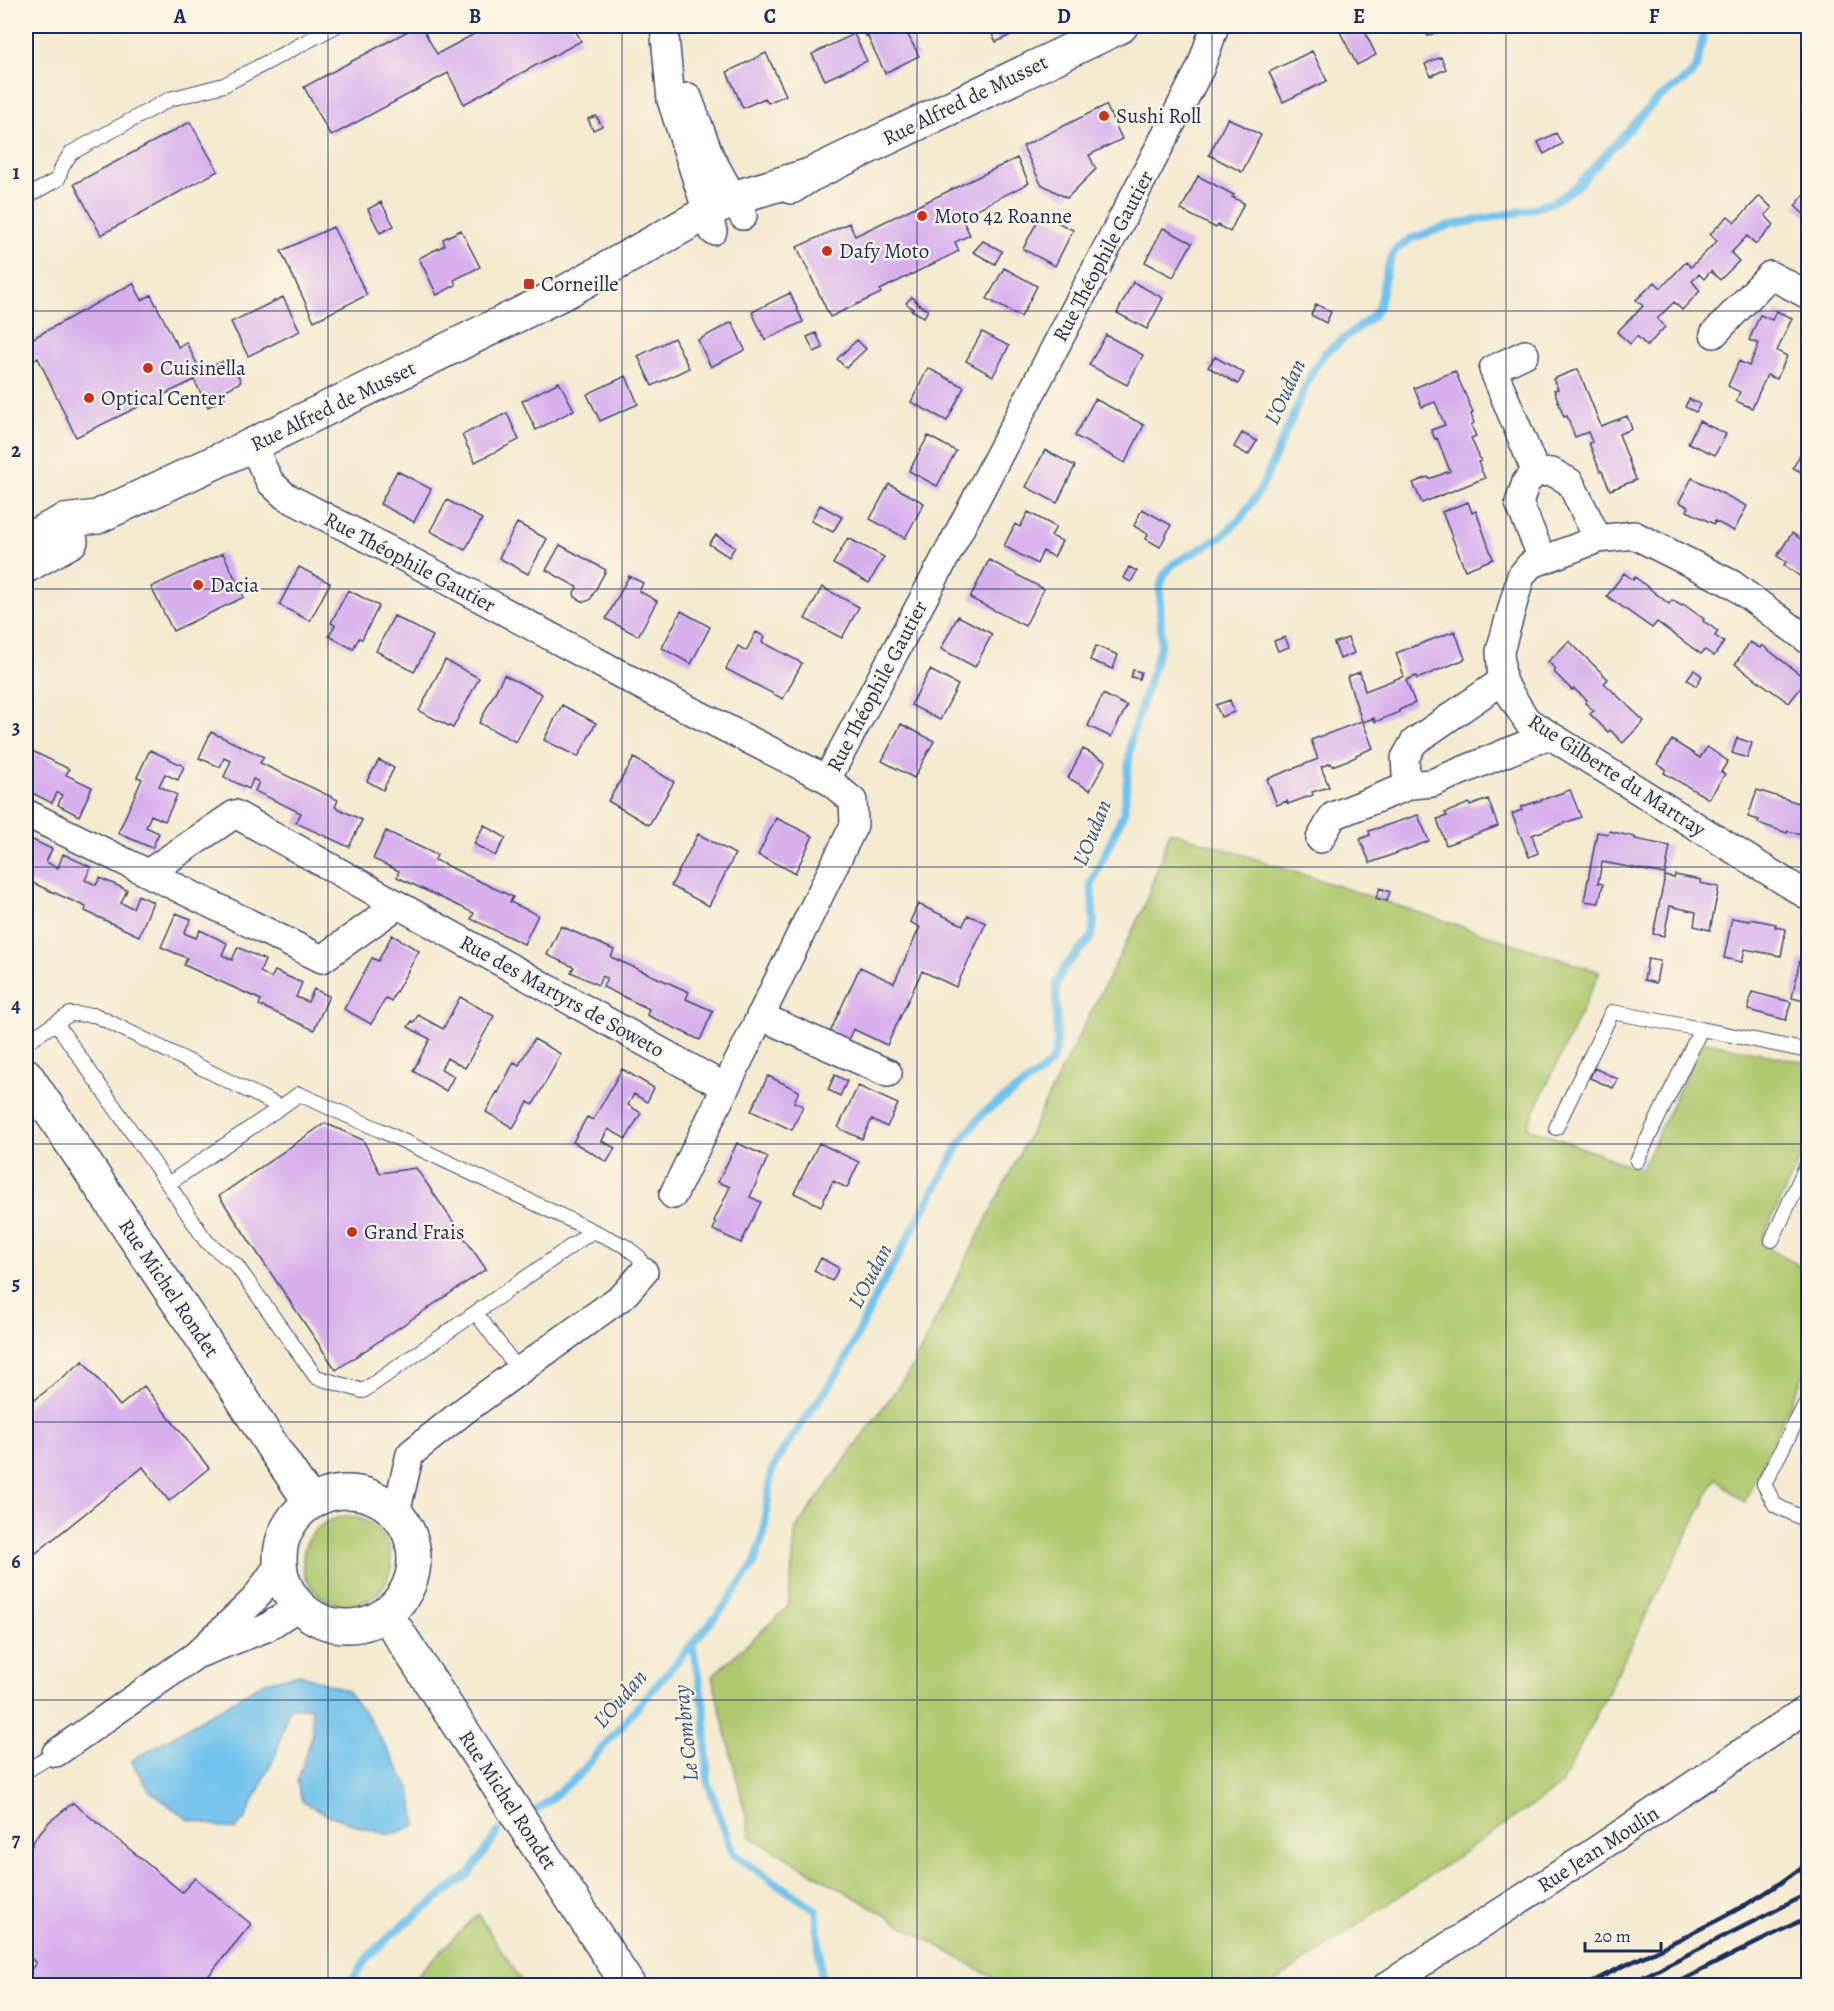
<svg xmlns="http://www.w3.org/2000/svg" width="1834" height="2011" font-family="Alegreya,serif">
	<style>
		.green { fill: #afc86d; stroke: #657c66; stroke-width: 1.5 }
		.water { fill: #70c1ec; stroke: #4678a5; stroke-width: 1.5 }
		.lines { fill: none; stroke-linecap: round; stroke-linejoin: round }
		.stream { stroke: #70c1ec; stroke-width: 8 }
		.building { fill: #d7afed }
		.lane-casing { stroke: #3c4b6f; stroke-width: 16 }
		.street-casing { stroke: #3c4b6f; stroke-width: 30 }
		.secondary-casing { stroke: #3c4b6f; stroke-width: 36 }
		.lane { stroke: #fff; stroke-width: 14 }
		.street { stroke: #fff; stroke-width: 27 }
		.secondary { stroke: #fff; stroke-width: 33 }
		.rail { stroke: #1b2f5e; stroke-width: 4.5 }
		.grid { fill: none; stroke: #1b2f5e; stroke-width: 1.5; stroke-opacity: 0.55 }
		.poi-dot { fill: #c8321e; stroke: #fcf5e5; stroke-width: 2 }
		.labels { text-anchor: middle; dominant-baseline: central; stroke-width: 4.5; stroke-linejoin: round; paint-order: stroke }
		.street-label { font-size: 21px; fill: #1b2f5e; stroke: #fcf5e5 }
		.poi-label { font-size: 21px; fill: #1b2f5e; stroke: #fcf5e5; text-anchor: start }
		.water-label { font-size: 22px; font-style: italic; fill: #305482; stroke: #fcf5e5 }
		.neatline { fill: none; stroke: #1b2f5e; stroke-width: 2 }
		.grid-label { font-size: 20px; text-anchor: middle; font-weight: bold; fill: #1b2f5e }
	</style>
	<rect width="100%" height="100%" fill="#fcf5e5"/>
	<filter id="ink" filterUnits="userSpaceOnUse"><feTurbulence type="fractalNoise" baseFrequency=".0167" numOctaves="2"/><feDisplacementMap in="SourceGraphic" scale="12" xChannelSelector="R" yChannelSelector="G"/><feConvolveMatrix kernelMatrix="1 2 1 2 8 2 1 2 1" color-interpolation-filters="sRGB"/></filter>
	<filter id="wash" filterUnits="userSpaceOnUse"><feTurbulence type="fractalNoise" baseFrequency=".008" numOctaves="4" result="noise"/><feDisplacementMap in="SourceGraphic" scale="24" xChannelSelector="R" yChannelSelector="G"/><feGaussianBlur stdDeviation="1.35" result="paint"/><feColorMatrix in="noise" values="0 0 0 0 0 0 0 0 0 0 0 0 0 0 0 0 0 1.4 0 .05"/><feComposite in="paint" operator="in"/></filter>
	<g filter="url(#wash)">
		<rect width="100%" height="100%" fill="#f4ead0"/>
		<path class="green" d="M1170,831L1600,972L1527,1127L1641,1170L1702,1041L1808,1063V1141L1760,1244L1797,1264L1808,1276V1365L1744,1503L1716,1478L1560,1786L1270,1985H1005L751,1837L712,1676L788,1607L796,1528L911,1369L1144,907Z
			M303 1561a44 44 0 1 1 88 0a44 44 0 1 1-88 0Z
			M478,1914L524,1985H407Z"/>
		<path class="water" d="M300,1674L347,1691L368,1717L411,1790L416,1825L391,1835L363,1828L326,1814L302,1801L297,1783L312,1733V1708H289L276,1754L245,1818L235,1830L187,1819L149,1790L131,1761L265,1682Z"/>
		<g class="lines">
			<path class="stream" d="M692,1644L704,1707L708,1783L733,1854L816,1910L822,1986
				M536,1811L578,1776L723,1608L755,1562L764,1531L771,1473L778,1458L843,1365L876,1296L962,1140L983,1113L1040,1073L1052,1061L1057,1046L1056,984L1064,968L1092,937L1094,921L1091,884L1124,812L1131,739L1161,643L1160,588L1164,575L1173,564L1221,537L1241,518L1261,489L1312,372L1325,353L1372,317L1379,306L1387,268L1395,250L1410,239L1451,225L1525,211L1553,202L1576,187L1655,101L1690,76L1697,66L1705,26
				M348,1986L368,1957L397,1930L469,1874L498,1832"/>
		</g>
		<g id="blocks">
			<path class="building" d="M417,26H421L437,54L489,26H573L581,41L464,104L448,73L331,136L304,87Z
				M795,26H808L809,29L797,33Z
				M860,26H878L879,29L887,26H903L919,56L885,73L867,35L866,36Z
				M988,26H1030L996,42Z
				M1337,26H1384L1366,34L1376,55L1357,65Z
				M1423,26H1449L1428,36Z
				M854,34L867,61L825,80L812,54Z
				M1312,51L1327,81L1283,102L1269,72Z
				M766,53L786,95L768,103L765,98L743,108L727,72Z
				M1441,57L1446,69L1431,76L1425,64Z
				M1106,105L1122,139L1089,155L1096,169L1067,198L1041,184L1023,146Z
				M596,116L602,126L593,130L588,119Z
				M1228,118L1261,135L1242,172L1209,155Z
				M190,122L218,171L101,235L74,184Z
				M1556,133L1562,144L1544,154L1538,142Z
				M1017,158L1029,183L961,217L970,235L955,242L959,251L880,290L881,293L830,317L797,247L849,223L855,236Z
				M1198,176L1234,195L1232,197L1244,203L1230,232L1218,225L1216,228L1181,210Z
				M1808,190V218L1795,206Z
				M1760,196L1772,208L1765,215L1774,225L1756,244L1747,236L1731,253L1739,261L1720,280L1711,271L1704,279L1699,274L1692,281L1700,291L1682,310L1674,302L1657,319L1665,327L1647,346L1637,336L1630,344L1617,332L1643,306L1636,300L1655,282L1661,288L1686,262L1691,267L1717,241L1710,234L1728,216L1735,222Z
				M381,202L394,226L380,233L368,209Z
				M1041,214L1073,230L1055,266L1023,249Z
				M333,227L367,295L314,321L281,251Z
				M1163,228L1192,243L1173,277L1145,262Z
				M461,230L480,267L454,280L456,285L437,295L419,258L445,245L443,239Z
				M983,241L1002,251L995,264L973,252Z
				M1004,268L1037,286L1021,317L987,299Z
				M1133,282L1163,298L1147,329L1117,313Z
				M133,283L142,300L151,295L178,347L186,342L201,372L230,358L241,382L222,392L225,398L208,407L194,380L76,437L38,358L26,365V342Z
				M790,293L803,322L765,340L752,312Z
				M283,297L300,331L248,356L231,322Z
				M912,297L918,303V304L928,310L924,317L911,310L913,309L906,303Z
				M1316,304L1331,312L1326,323L1311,315Z
				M1776,311L1792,318L1777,351L1787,356L1777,379L1767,375L1752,408L1736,401L1740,392L1728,386L1739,361L1749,366L1759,344L1749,340L1760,315L1772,320Z
				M732,322L745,350L711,367L698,340Z
				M982,332L1009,346L993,376L966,361Z
				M816,333L823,348L814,352L807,337Z
				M1106,335L1143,355L1127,385L1089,365Z
				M674,338L689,368L652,386L638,356Z
				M857,340L866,349L846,368L837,359Z
				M1215,357L1244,373L1238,384L1208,367Z
				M928,368L964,387L947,421L911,402Z
				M1578,369L1601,426L1627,416L1632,429L1619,434L1636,480L1610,490L1602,471H1600L1589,443L1592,442L1588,432L1575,437L1567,416L1564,417L1554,390L1558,389L1553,379Z
				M1455,371L1473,412L1471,414L1474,423L1471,425L1476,436L1471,438L1481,461L1478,462L1485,478L1422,503L1413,483L1428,477L1429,479L1450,471L1437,438L1435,439L1431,430L1445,425L1435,402L1422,407L1414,388Z
				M626,376L638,404L600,421L587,394Z
				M559,382L574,410L536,430L522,401Z
				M1095,399L1144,425L1125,463L1075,436Z
				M1689,399L1700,404L1696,412L1685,407Z
				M507,413L519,440L475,462L462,435Z
				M1699,421L1726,434L1715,455L1688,443Z
				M1242,433L1257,441L1248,455L1234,447Z
				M928,436L956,451L937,486L909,471Z
				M1803,449L1808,451V475L1793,468Z
				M1045,450L1075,466L1057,503L1026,487Z
				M397,471L431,489L414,522L380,504Z
				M1692,478L1747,506L1734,531L1715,521L1714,524L1687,511L1689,507L1679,502Z
				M889,484L924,503L905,538L870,519Z
				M447,500L482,519L465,550L430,531Z
				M1468,502L1472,513L1476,511L1493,559L1465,570L1442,512Z
				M820,505L842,517L833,532L811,521Z
				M1142,509L1171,525L1160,547L1146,539L1148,534L1134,526Z
				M1028,512L1056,527L1051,536L1062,541L1054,557L1043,551L1037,564L1004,546L1015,524L1020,527Z
				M517,523L547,539L528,574L499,558Z
				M1792,533L1808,544V582L1784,565L1786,562L1777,556Z
				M716,535L735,547L729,557L709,544Z
				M848,538L884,557L869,583L833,564Z
				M560,545L606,570L590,600L584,602L575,597L574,593L577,587L546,570Z
				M223,553L244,597L173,631L151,587Z
				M989,560L1044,589L1025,626L970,598Z
				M299,567L330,583L310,621L279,605Z
				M1129,567L1137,571L1131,582L1123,578Z
				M1624,573L1633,580L1635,577L1669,604L1672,600L1682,606L1683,604L1704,619L1703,621L1718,631L1715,636L1724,642L1714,656L1705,650L1701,654L1657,622L1652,628L1607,596Z
				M629,576L643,583L639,591L657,601L638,636L606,619Z
				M822,587L859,607L842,638L805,619Z
				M348,590L379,606L362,639L359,638L353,649L329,636L335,625L331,623Z
				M681,611L710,627L691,664L662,648Z
				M394,616L433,636L414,672L376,651Z
				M958,616L992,634L975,667L941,649Z
				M1455,631L1465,659L1417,679L1416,676L1406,680L1415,703L1399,710V712L1375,722L1374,718L1363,722L1373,748L1356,755V757L1332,766L1331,763L1321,767L1329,787L1312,792L1313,795L1288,804L1287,801L1277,805L1267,779L1318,759L1311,740L1362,721L1347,677L1360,672L1365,691L1404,676L1396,653Z
				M756,632L765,637L762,642L802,663L783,699L726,669L738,646L746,651Z
				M1285,637L1289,647L1278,651L1274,641Z
				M1348,638L1354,653L1340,659L1334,643Z
				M1569,641L1608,679L1604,683L1644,721L1623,743L1610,730L1608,732L1590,714L1594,711L1585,703L1587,700L1574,689L1572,690L1554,672L1556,669L1548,662Z
				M1750,642L1760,648L1762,645L1807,680L1789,703L1735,664Z
				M1096,646L1118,655L1113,669L1090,660Z
				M445,660L479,678L453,728L419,711Z
				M930,670L958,685L940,720L911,705Z
				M1133,670L1141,672L1139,679L1131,677Z
				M1694,670L1702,676L1696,686L1687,679Z
				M504,675L542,694L516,742L479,723Z
				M1103,694L1127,706L1111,737L1088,726Z
				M1230,700L1234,712L1221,717L1216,705Z
				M562,705L596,723L578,757L544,740Z
				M901,724L934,741L914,778L882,761Z
				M211,732L264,757L260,763L338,800L335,807L362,820L349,847L296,823L301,813L255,791L259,782L253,779L249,789L224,777L231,761L224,758L220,767L199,758Z
				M1737,738L1752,743L1747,758L1732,753Z
				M1672,740L1700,758L1707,747L1728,761L1721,772L1725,774L1709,799L1664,773L1666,769L1657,764Z
				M26,748L69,769L66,775L92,787L79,816L58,805L62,795L57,793L52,803L26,790L29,784L26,783Z
				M1083,749L1106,761L1090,790L1068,778Z
				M150,750L184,766L178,780L165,774L159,786L177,795L165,821L151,815L146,827L159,833L152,848L118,833L142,779L137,777Z
				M634,758L674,782L649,825L608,801Z
				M379,760L394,768L383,790L367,781Z
				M1570,790L1581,817L1532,835L1538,853L1529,857L1512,814L1522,810L1521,807Z
				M1757,790L1808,806V837L1788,831L1787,833L1758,823L1759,820L1748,817Z
				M1488,799L1498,826L1446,845L1437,819L1447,816L1445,813L1469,803L1470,806Z
				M1418,815L1429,841L1370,863L1360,839L1370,835L1369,831Z
				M776,818L813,836L795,873L758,855Z
				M484,825L506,838L495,856L474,844Z
				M386,831L437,855L435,860L513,897L510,902L538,915L524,944L471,919L474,913L397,877L399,871L373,859Z
				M1609,831L1635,837V839L1670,846L1665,874L1602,862L1598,883L1603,884L1599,903L1584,901L1597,832L1608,834Z
				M698,834L735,854L709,906L671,886Z
				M26,837L52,849L46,862L58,868L63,854L91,867L85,880L96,885L100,878L127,890L121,903L133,908L138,895L153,902L139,936L85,911L86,907L26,880Z
				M1675,875L1701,880L1700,883L1719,887L1710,930L1694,926L1696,912L1670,906L1664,936L1653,934L1665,876L1674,878Z
				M1380,888L1390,892L1387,901L1376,898Z
				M918,904L963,925L968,915L986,923L956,987L922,971L887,1045L853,1029L848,1040L830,1032L860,967L894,983L920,927L910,922Z
				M176,913L191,919L184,933L196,938L200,930L227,943L222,955L232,960L238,947L265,960L260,972L271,978L275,971L302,983L296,997L308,1002L314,989L329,996L314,1030L259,1005L261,1000L184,965L187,958L161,947Z
				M1732,918L1750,921V919L1776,924L1775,927L1786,929L1781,956L1745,949L1742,962L1724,958Z
				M561,926L614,950L611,957L689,992L686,999L713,1011L700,1040L647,1015L649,1009L603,987L607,978L602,976L598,985L571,972L574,967L547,955Z
				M392,935L419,951L391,1001L386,998L371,1024L344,1009L372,958L378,961Z
				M1648,959L1660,961L1656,983L1644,980Z
				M1800,959L1808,960V1002L1792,998Z
				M1752,992L1791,1002L1786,1020L1748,1010Z
				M460,997L494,1016L465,1068L447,1058L441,1069L454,1076L446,1091L413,1071L430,1039L408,1027L412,1021L414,1022L418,1015L443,1029Z
				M534,1039L561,1054L533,1105L528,1102L513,1128L486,1112L497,1092L498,1093L514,1062L519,1065Z
				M1594,1068L1618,1079L1613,1088L1590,1078Z
				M622,1069L654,1088L647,1102L634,1094L628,1105L641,1113L626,1139L608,1129L602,1141L615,1148L607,1162L573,1142L587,1117L593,1120Z
				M835,1075L847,1081L840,1096L828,1090Z
				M768,1076L799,1091L794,1102L803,1106L792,1130L751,1111Z
				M858,1086L898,1104L887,1127L872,1119L862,1139L838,1128Z
				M325,1123L363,1140L380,1173L416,1168L486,1269L336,1370L219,1196Z
				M737,1143L768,1157L750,1197L761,1202L741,1243L713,1230L716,1223L714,1221L730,1187L718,1182Z
				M819,1143L859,1162L847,1188L833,1181L821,1206L794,1193Z
				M821,1258L839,1268L832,1281L814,1271Z
				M83,1361L120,1406L144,1386L209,1468L169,1501L143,1467L26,1561V1407Z
				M73,1803L182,1892L195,1878L251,1924L200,1986H26V1976L36,1963L26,1954V1857L36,1837L49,1822Z"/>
		</g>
	</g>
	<g filter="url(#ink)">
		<use href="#blocks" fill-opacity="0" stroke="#3c4b6f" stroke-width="1.5"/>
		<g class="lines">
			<defs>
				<path id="lane" d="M26,197L58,179L62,167L71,153L170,99L224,85L336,26
					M56,1023L168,1184L281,1107
					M1701,1029L1808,1051
					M26,1042L70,1014L95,1015L281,1107L299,1094L380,1130L625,1246L639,1257L644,1272
					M1556,1128L1612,1012L1701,1029L1637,1161
					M168,1184L206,1241L236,1265L316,1377L363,1391L593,1231
					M1772,1240L1808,1162
					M476,1313L519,1371
					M1808,1399L1764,1484L1775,1505L1808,1521
					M26,1771L56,1753"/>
				<path id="street" d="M664,26L671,100L713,231
					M688,97L710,156L743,216
					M1714,334L1770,275L1808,295
					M1525,354L1493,369L1536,473
					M252,445L270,482L285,496L430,571L640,685L827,779L952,545L1200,69L1215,26
					M1543,560L1519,503L1526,482L1536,473L1552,472L1570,482L1598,539
					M1808,640L1732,584L1634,535L1598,539L1530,565L1521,576L1500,651L1502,681L1527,721L1808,896
					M1502,681L1414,742L1405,758L1406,774L1411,785L1432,783L1549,735
					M26,813L322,959L398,905
					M1320,839L1333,816L1411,785
					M148,873L235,814L725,1087
					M760,1016L888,1073
					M673,1195L854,825L853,801L827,779
					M396,1513L410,1454L465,1410L624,1295L644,1272
					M280,1563L254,1600L196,1655L266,1628L299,1606
					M56,1753L196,1655
					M1386,1986L1583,1859L1808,1708"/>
				<path id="secondary" d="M791,187L810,175L1121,26
					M26,540L64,521L97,517L252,445L567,291L733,198L810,175
					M26,566L71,541
					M26,1075L235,1387L272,1446L311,1503
					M280 1559a67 67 0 1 1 134 0a67 67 0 1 1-134 0Z
					M386,1614L629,1986"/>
			</defs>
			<use href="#lane" class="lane-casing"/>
			<use href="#street" class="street-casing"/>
			<use href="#secondary" class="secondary-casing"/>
			<use href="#lane" class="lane"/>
			<use href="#street" class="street"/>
			<use href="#secondary" class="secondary"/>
			<path class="rail" d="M1584,1986C1656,1948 1746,1914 1808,1862
				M1625,1986L1808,1894
				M1670,1986L1808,1917"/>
		</g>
	</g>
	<path class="grid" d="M328,26V1986M622,26V1986M917,26V1986M1212,26V1986M1506,26V1986M26,311H1808M26,589H1808M26,867H1808M26,1144H1808M26,1422H1808M26,1700H1808"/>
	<g class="poi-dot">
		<circle cx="1104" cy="116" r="6"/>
		<circle cx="922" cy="216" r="6"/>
		<circle cx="827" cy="251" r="6"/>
		<rect x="523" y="278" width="12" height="12" rx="3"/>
		<circle cx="148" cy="368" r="6"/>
		<circle cx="89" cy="398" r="6"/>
		<circle cx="198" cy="585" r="6"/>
		<circle cx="352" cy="1232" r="6"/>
	</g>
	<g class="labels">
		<g class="street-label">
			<text transform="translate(965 100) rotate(-26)">Rue Alfred de Musset</text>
			<text transform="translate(1103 256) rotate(-62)">Rue Théophile Gautier</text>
			<text transform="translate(333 406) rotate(-26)">Rue Alfred de Musset</text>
			<text transform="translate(410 562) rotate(28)">Rue Théophile Gautier</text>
			<text transform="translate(877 686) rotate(-62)">Rue Théophile Gautier</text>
			<text transform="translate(1617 775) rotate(33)">Rue Gilberte du Martray</text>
			<text transform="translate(562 996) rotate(29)">Rue des Martyrs de Soweto</text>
			<text transform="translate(169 1288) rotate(56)">Rue Michel Rondet</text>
			<text transform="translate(508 1800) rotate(57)">Rue Michel Rondet</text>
			<text transform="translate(1598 1849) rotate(-33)">Rue Jean Moulin</text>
		</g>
		<g class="poi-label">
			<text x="1116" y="116">Sushi Roll</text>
			<text x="934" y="216">Moto 42 Roanne</text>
			<text x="839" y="251">Dafy Moto</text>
			<text x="541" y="284">Corneille</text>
			<text x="160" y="368">Cuisinella</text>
			<text x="101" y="398">Optical Center</text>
			<text x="210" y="585">Dacia</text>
			<text x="364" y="1232">Grand Frais</text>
		</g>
		<g class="water-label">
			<text transform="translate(1285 392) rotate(-65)">L'Oudan</text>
			<text transform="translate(1092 833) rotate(-68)">L'Oudan</text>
			<text transform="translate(870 1276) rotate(-62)">L'Oudan</text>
			<text transform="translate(620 1699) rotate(-49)">L'Oudan</text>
			<text transform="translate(686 1733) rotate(-96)">Le Combray</text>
		</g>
	</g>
	<rect width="1834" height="2011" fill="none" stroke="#fcf5e5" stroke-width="66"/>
	<path d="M1585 1942v9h76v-9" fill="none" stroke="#1b2f5e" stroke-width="3"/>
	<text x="1594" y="1942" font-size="18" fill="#1b2f5e" stroke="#fcf5e5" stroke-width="4.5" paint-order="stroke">20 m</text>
	<rect x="33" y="33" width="1768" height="1945" class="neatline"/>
	<g class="grid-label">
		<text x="180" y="23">A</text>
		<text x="475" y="23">B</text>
		<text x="770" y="23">C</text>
		<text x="1064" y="23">D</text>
		<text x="1359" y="23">E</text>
		<text x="1654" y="23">F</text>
		<text x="16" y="179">1</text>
		<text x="16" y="457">2</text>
		<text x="16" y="734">3</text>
		<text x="16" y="1012">4</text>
		<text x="16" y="1290">5</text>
		<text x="16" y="1568">6</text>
		<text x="16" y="1846">7</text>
	</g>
</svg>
